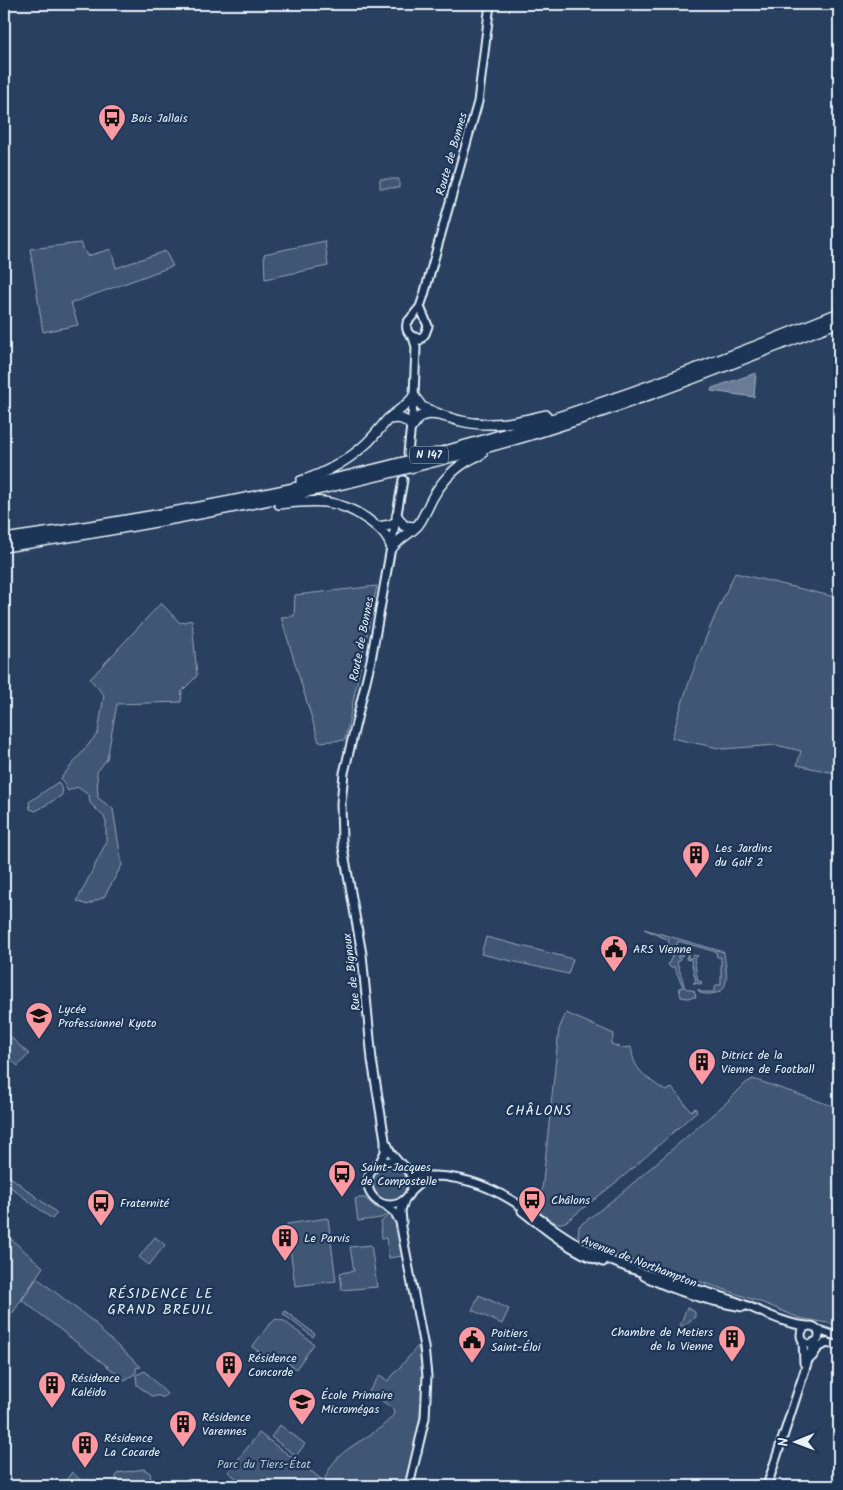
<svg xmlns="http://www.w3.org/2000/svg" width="843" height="1490" font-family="Kalam,sans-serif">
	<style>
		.green { fill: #415774; stroke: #94a4b6 }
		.water { fill: #6b7c95; stroke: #9dabbd }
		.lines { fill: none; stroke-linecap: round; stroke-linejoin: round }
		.tertiary-casing { stroke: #e8f1f8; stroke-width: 11 }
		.trunk-casing { stroke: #e8f1f8; stroke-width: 12 }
		.tertiary { stroke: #1d3557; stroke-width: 7 }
		.trunk { stroke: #1d3557; stroke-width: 9 }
		.labels { text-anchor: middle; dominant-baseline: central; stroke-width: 4.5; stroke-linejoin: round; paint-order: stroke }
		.shield { fill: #1d3557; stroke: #abb9c8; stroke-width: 1 }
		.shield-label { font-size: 11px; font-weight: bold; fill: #e8f1f8 }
		.poi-label { font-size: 12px; fill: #e8f1f8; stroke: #1d3557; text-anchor: start }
		.street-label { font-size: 12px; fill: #e8f1f8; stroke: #1d3557 }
		.park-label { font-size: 12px; fill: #b6c3d0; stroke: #1d3557 }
		.neighbourhood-label { font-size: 14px; letter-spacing: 1px; fill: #e8f1f8; stroke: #1d3557 }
	</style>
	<rect width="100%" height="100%" fill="#294061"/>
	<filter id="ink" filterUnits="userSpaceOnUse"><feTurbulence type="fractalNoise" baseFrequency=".02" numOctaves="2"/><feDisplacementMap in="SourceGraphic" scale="10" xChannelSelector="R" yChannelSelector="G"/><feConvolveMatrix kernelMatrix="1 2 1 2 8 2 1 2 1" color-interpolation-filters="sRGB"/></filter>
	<g filter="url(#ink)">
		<path class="green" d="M380,179H399V188H380Z
			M325,241L328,266L265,279L264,254Z
			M81,243L87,256L111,249L116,268L165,251L173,266L71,303L78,325L43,332L30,249Z
			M735,573L839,598V774L797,765L801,751L776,745L723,749L672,738C687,681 709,626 735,573Z
			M377,586L345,740L319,742L281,617L294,616L295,595Z
			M161,603L180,623L192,620L197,676L182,691L181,702L117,704L107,759L97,772L98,798L113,809L122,865L104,897L87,905L77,901L106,843V822L104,817L90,803L89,795L77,787L68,791L61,778L98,733L104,695L90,679Z
			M58,782L63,791L61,796L36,811L30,809L29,802Z
			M644,929L724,952C725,966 732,989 716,993C710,994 706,995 700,993L698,989L700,992H714L716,985H721V957H717L716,952L678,941L675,953L681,955L683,952L682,956H678L677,957L681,959L677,962L685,988L694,991L696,997L687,998L681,997L679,988L683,987L674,966L671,968L668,965L675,950L674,947L668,944L669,940Z
			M486,937L573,959L568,974L481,954Z
			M688,953V958H692L694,955L698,956L694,959L698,981L702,982L701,984L693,983L696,982L691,960L686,959Z
			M566,1013L614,1034L611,1044L622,1048L631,1047C632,1052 633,1059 635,1063C641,1075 655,1084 666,1091L672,1088L691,1111L695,1108L697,1111L624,1176L567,1221L562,1223H556L540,1213V1210L559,1029Z
			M4,1031L29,1054L18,1066L4,1054Z
			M753,1079L839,1108V1325L799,1318L766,1304L717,1287L607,1253L584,1241L578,1236L579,1226L618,1196L727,1102L746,1083Z
			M371 1184a19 19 0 1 1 38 0a19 19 0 1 1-38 0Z
			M4,1172L57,1213L52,1219L4,1182Z
			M359,1198H365L375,1207L390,1213L381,1218L358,1221L355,1199Z
			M390,1215H391L397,1224L402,1256L389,1258L386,1238H382C381,1225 377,1222 390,1215Z
			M328,1218L336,1281L295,1286L287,1224Z
			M4,1233L43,1267L4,1326Z
			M155,1237L165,1245L149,1265L139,1257Z
			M371,1245L377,1287L342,1290L340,1273L354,1271L350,1247Z
			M37,1278L95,1323L101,1331L141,1367L136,1368V1373L125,1380L22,1300Z
			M479,1295L509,1309L502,1324L472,1310Z
			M687,1307L695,1312V1317L680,1328L675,1339Z
			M285,1311L315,1334L313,1337L283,1314Z
			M276,1319L284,1321L314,1344L296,1369L279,1356H266L252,1347L268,1326Z
			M418,1346C429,1394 416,1440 405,1486H246L228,1472L259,1433L324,1481C335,1450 356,1446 380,1428C385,1424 390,1419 394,1414L393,1409L369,1391L380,1375L388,1381Z
			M145,1371L167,1394L162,1398L161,1396H151L137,1385L136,1375Z
			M280,1425L305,1444L296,1456L271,1437Z
			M144,1469L150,1473L152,1486H117L116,1477L118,1473Z
			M72,1472L87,1486H62Z"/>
		<path class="water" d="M756,373L754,397L711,391L712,388Z"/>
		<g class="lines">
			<defs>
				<path id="tertiary" d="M420,307L428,326L425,334L420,340
					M422,337C412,339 405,333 407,323L420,307L424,295L472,123L478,102L490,4
					M408,453L414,396L416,347L413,337
					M387,1144L391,1153L400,1164
					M368 1183a22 22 0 1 1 44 0a22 22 0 1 1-44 0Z
					M379,1164L385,1152V1140L372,1060L362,954L342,842L341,803L344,773L371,660L403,480
					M407,1170C419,1178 434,1175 448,1177C462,1179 475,1182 488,1188C523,1203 551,1230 585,1248C630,1274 683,1283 732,1300C756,1308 782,1324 807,1326
					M410,1192L420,1183L432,1178
					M385,1205L395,1213L400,1222L424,1347L427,1376L425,1418L409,1486
					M522,1211C547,1231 572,1252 603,1262
					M402,1222L401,1210L405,1199
					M644,1276C677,1292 707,1301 743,1307
					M801 1335a9 9 0 1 1 18 0a9 9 0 1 1-18 0Z
					M818,1330L839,1337
					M803,1341L804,1363
					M825,1343L839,1345
					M812,1357L818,1348L827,1343
					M767,1486L814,1342"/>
				<path id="trunk" d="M389,419C399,417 405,418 412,427L419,417C432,410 448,418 461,421C491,428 517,422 546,415
					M301,481C326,473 349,460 368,442C375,435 381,427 388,419C397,411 407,406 414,396L422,407L446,417
					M279,504C315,500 337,498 367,519C379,528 387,534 392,548
					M397,516L404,526L416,527
					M378,527L390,525L396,522
					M4,539C173,515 343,483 507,433C620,399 730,357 839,313
					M4,547C179,521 354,487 524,437C631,405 735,362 839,322
					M392,548C399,538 410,534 418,525C424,517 428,506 433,497C445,476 460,462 482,454"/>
			</defs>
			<use href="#tertiary" class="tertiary-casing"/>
			<use href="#trunk" class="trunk-casing"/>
			<use href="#tertiary" class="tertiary"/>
			<use href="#trunk" class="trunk"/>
		</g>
	</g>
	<defs>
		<symbol id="bus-pin" viewBox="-11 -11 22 30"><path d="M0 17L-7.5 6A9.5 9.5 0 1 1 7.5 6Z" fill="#ff9aa2" stroke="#1d3557"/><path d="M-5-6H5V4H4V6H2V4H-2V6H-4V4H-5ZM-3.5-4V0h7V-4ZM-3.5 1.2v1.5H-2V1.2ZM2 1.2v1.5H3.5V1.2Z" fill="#111"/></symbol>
		<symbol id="building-pin" viewBox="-11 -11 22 30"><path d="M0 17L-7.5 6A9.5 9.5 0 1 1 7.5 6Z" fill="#ff9aa2" stroke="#1d3557"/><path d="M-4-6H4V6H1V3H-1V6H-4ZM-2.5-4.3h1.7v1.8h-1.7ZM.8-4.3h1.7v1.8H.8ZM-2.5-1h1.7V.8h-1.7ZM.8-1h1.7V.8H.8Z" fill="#111"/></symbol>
		<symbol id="civic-pin" viewBox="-11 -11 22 30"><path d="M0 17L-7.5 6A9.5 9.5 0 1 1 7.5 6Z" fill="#ff9aa2" stroke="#1d3557"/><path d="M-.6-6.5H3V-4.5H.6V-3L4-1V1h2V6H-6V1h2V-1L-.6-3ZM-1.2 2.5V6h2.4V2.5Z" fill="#111"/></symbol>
		<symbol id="school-pin" viewBox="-11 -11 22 30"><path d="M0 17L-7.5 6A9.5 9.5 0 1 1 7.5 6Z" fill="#ff9aa2" stroke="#1d3557"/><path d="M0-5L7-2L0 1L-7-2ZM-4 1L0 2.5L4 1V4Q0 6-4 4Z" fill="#111"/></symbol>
	</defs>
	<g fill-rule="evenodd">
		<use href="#bus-pin" x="96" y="102" width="32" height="43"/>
		<use href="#building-pin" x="680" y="839" width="32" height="43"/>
		<use href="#civic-pin" x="598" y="933" width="32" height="43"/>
		<use href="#school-pin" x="23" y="1000" width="32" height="43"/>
		<use href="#building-pin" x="686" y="1046" width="32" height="43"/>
		<use href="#bus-pin" x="326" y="1158" width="32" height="43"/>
		<use href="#bus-pin" x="516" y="1184" width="32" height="43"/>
		<use href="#bus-pin" x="85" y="1187" width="32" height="43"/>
		<use href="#building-pin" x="269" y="1222" width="32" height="43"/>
		<use href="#building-pin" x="716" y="1323" width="32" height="43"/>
		<use href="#civic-pin" x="456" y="1324" width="32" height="43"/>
		<use href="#building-pin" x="213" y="1349" width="32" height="43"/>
		<use href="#building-pin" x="36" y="1369" width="32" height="43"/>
		<use href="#school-pin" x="286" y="1386" width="32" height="43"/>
		<use href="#building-pin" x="167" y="1408" width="32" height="43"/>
		<use href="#building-pin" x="69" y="1429" width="32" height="43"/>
	</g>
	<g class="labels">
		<rect class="shield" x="410" y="446.5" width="38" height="17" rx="4"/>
		<g class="shield-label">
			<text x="429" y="455">N 147</text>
		</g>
		<g class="poi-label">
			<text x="131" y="118">Bois Jallais</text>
			<text x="715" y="848">Les Jardins<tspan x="715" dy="14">du Golf 2</tspan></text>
			<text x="633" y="949">ARS Vienne</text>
			<text x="58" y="1009">Lycée<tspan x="58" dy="14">Professionnel Kyoto</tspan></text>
			<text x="721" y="1055">Ditrict de la<tspan x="721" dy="14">Vienne de Football</tspan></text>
			<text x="361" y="1167">Saint-Jacques<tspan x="361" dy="14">de Compostelle</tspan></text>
			<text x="551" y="1200">Châlons</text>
			<text x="120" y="1203">Fraternité</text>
			<text x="304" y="1238">Le Parvis</text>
			<text x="713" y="1332" text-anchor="end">Chambre de Metiers<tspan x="713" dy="14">de la Vienne</tspan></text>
			<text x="491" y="1333">Poitiers<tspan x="491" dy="14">Saint-Éloi</tspan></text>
			<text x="248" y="1358">Résidence<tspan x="248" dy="14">Concorde</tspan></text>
			<text x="71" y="1378">Résidence<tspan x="71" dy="14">Kaléido</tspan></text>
			<text x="321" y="1395">École Primaire<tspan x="321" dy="14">Micromégas</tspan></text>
			<text x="202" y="1417">Résidence<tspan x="202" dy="14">Varennes</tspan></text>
			<text x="104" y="1438">Résidence<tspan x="104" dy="14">La Cocarde</tspan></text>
		</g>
		<g class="street-label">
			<text transform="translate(452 154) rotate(-74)">Route de Bonnes</text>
			<text transform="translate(362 639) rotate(-79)">Route de Bonnes</text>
			<text transform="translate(352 972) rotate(-97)">Rue de Bignoux</text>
			<text transform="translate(639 1262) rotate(21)">Avenue de Northampton</text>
		</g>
		<g class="park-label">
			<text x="264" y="1464">Parc du Tiers-État</text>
		</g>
		<g class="neighbourhood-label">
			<text x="539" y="1111">CHÂLONS</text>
			<text x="161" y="1294">RÉSIDENCE LE<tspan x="161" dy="16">GRAND BREUIL</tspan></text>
		</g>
	</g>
	<rect width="843" height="1490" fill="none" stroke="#1d3557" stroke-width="20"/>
	<rect x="10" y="10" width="823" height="1470" fill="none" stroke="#e8f1f8" stroke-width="2" filter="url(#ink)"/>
	<g transform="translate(796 1442) rotate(269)" stroke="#1d3557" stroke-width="4" paint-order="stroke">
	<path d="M0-4L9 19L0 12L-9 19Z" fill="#e8f1f8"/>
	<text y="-8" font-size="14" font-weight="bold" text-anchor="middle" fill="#e8f1f8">N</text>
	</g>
</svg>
